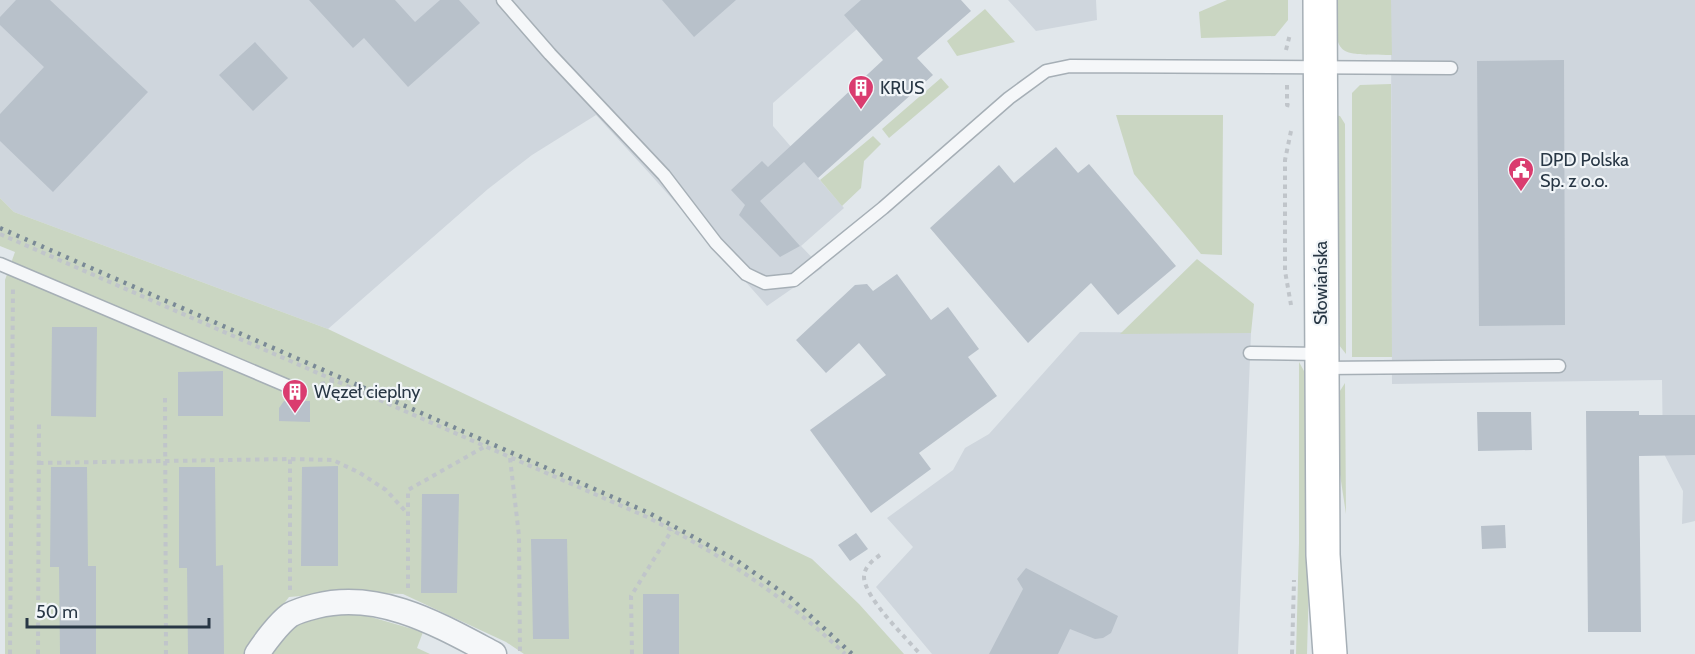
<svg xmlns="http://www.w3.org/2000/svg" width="1695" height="654" font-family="Cabin,sans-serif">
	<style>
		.built { fill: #cfd6dd }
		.green { fill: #cad6c2 }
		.building { fill: #b8c1ca }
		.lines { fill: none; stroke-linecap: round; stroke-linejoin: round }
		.service-casing { stroke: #a6afb6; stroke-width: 15 }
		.minor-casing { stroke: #a6afb6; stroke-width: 27 }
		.secondary-casing { stroke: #a6afb6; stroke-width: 36 }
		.path { stroke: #c0c5ca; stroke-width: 4; stroke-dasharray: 4.5 4.5; stroke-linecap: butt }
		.service { stroke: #f5f7f9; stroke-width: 12 }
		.minor { stroke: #f5f7f9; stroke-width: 24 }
		.secondary { stroke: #fff; stroke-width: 33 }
		.rail { stroke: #798996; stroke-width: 4.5; stroke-dasharray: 3 6; stroke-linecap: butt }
		.labels { text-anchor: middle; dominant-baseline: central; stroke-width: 4.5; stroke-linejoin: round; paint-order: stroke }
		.poi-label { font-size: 18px; fill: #283745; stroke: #f1f5f8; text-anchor: start }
		.street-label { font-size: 18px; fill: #283745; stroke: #f1f5f8 }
	</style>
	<rect width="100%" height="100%" fill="#e1e7eb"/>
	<path class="built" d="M0,0H890L773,103V126L844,208L801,246L822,268L767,306L650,174L596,115L532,155L488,189L328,329L14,212L0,198Z
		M1008,0H1096L1097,20L1036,31Z
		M1391,0H1695V521L1682,524L1683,491L1663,452L1662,380L1392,384Z
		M1080,332L1251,333L1238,654H932L876,587L913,547L887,518L953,470L965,448L989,434Z"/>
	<path class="green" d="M1227,0H1288V20L1275,36L1201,38L1199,12Z
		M1334,0H1391L1392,55C1334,54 1337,58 1334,0Z
		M985,9L1015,42L957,56L947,41Z
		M941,78L949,87L889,138L882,129Z
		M1391,84L1392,357H1352V93L1360,85Z
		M1116,115H1223L1222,255L1201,254L1134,174Z
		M1334,115L1340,116L1345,124L1346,354L1339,345L1335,334Z
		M873,136L881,144L864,161L861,188L842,206L820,180Z
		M0,198L14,212L328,329L812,559L859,604L904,654H524L506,642L403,594L349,592L289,597L273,618L252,654H5V280L15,252L0,246Z
		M1197,259L1254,304L1251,333L1120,334Z
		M1299,362L1309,380L1310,543L1307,654H1296L1299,543Z
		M1345,383L1346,514L1336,448L1338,394Z
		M357,613L423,632L417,648L430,654H270C274,648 278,640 284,634C302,615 332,614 357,613Z"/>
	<path class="building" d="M16,0H50L148,92L53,192L0,141V114L44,67L0,25V17Z
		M309,0H395L415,22L440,0H459L480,23L408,87L364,38L353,48Z
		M662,0H736L694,37Z
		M861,0H961L971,11L917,58L933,75L818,178L804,162L760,201L800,246L780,257L739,215L745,205L731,190L762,161L768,167L883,60L844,15Z
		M255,42L288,78L253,111L219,75Z
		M1564,60L1565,325L1479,326L1477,61Z
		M1056,147L1078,173L1089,164L1176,266L1118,315L1091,283L1028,343L930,228L999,165L1014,183Z
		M897,274L931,320L948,307L979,349L968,357L997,396L919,453L931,469L871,513L810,430L886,375L859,343L826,373L796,340L855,285L867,284L873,291Z
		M52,327H97L96,417L51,416Z
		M223,371V416H178V372Z
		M284,401H310V422L279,421V408Z
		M1586,411H1639V415H1695V455L1639,456L1641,632H1588Z
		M1477,412H1531L1532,450L1478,451Z
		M338,466V566H301L302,467Z
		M51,467H87L88,566H96V654H60L59,567H50Z
		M179,467H215L216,566L223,565L224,654H188L187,568H179Z
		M422,494H459L457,593H421Z
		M1505,525L1506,548L1482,549L1481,526Z
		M856,533L868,549L850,561L838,545Z
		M531,539H567L569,639H533Z
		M1026,568L1118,616L1111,633L1103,638L1095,639L1070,629L1058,654H989L1023,589L1017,579Z
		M643,594H679V654H643Z"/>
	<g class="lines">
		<defs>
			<path id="service" d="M503,0L550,54L664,175L716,243L746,274L765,283L794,280L883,208L1009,98L1046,71L1070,66L1451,68
				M0,264L297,390
				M1250,353L1321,354
				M1323,368L1559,366"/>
			<path id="minor" d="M257,654C264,643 279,623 290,615C297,611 308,608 316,606C380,590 439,625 494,654"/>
			<path id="secondary" d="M1320,0L1323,555L1330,654"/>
		</defs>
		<use href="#service" class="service-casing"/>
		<use href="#minor" class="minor-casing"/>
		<use href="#secondary" class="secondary-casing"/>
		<path class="path" d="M1286,50L1290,34
			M1287,85V105L1292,106
			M1291,131L1285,160V271L1291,305
			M0,234L647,517C722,555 784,596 845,654
			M312,386L334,381
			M165,398L166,654
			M510,458L519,536L520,653
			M39,463L290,459L333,460L360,473L386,490L407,513
			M880,555C873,560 864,567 864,577C864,597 906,638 920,654
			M408,588V490L484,447
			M290,590V459
			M10,654L13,286
			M38,654L39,420
			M632,654L631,596L672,530
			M1292,654L1294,580"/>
		<use href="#service" class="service"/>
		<use href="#minor" class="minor"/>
		<use href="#secondary" class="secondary"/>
		<path class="rail" d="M0,228L649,513L736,560L792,599L852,654"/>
	</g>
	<defs>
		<symbol id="building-pin" viewBox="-11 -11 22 30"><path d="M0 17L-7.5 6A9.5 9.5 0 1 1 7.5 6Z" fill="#da3c6f" stroke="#f1f5f8"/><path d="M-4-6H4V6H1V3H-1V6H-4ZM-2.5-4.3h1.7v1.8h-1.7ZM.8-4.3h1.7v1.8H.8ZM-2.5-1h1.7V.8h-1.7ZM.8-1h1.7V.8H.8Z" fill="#fff"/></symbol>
		<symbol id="civic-pin" viewBox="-11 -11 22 30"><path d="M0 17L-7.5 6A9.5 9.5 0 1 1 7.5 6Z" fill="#da3c6f" stroke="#f1f5f8"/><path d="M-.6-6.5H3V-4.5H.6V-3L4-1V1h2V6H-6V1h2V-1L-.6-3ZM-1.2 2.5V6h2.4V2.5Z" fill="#fff"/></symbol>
	</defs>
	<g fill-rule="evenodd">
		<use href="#building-pin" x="846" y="73" width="30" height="40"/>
		<use href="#civic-pin" x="1506" y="155" width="30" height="40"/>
		<use href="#building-pin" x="280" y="377" width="30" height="40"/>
	</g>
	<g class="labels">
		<g class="poi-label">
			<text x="880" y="88">KRUS</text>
			<text x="1540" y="160">DPD Polska<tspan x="1540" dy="21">Sp. z o.o.</tspan></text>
			<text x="314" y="392">Węzeł cieplny</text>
		</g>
		<g class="street-label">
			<text transform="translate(1321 283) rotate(-90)">Słowiańska</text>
		</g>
	</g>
	<path d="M27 618v9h182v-9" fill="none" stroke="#283745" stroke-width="3"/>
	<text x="36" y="618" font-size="18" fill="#283745" stroke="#f1f5f8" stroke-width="4.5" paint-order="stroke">50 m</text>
</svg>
